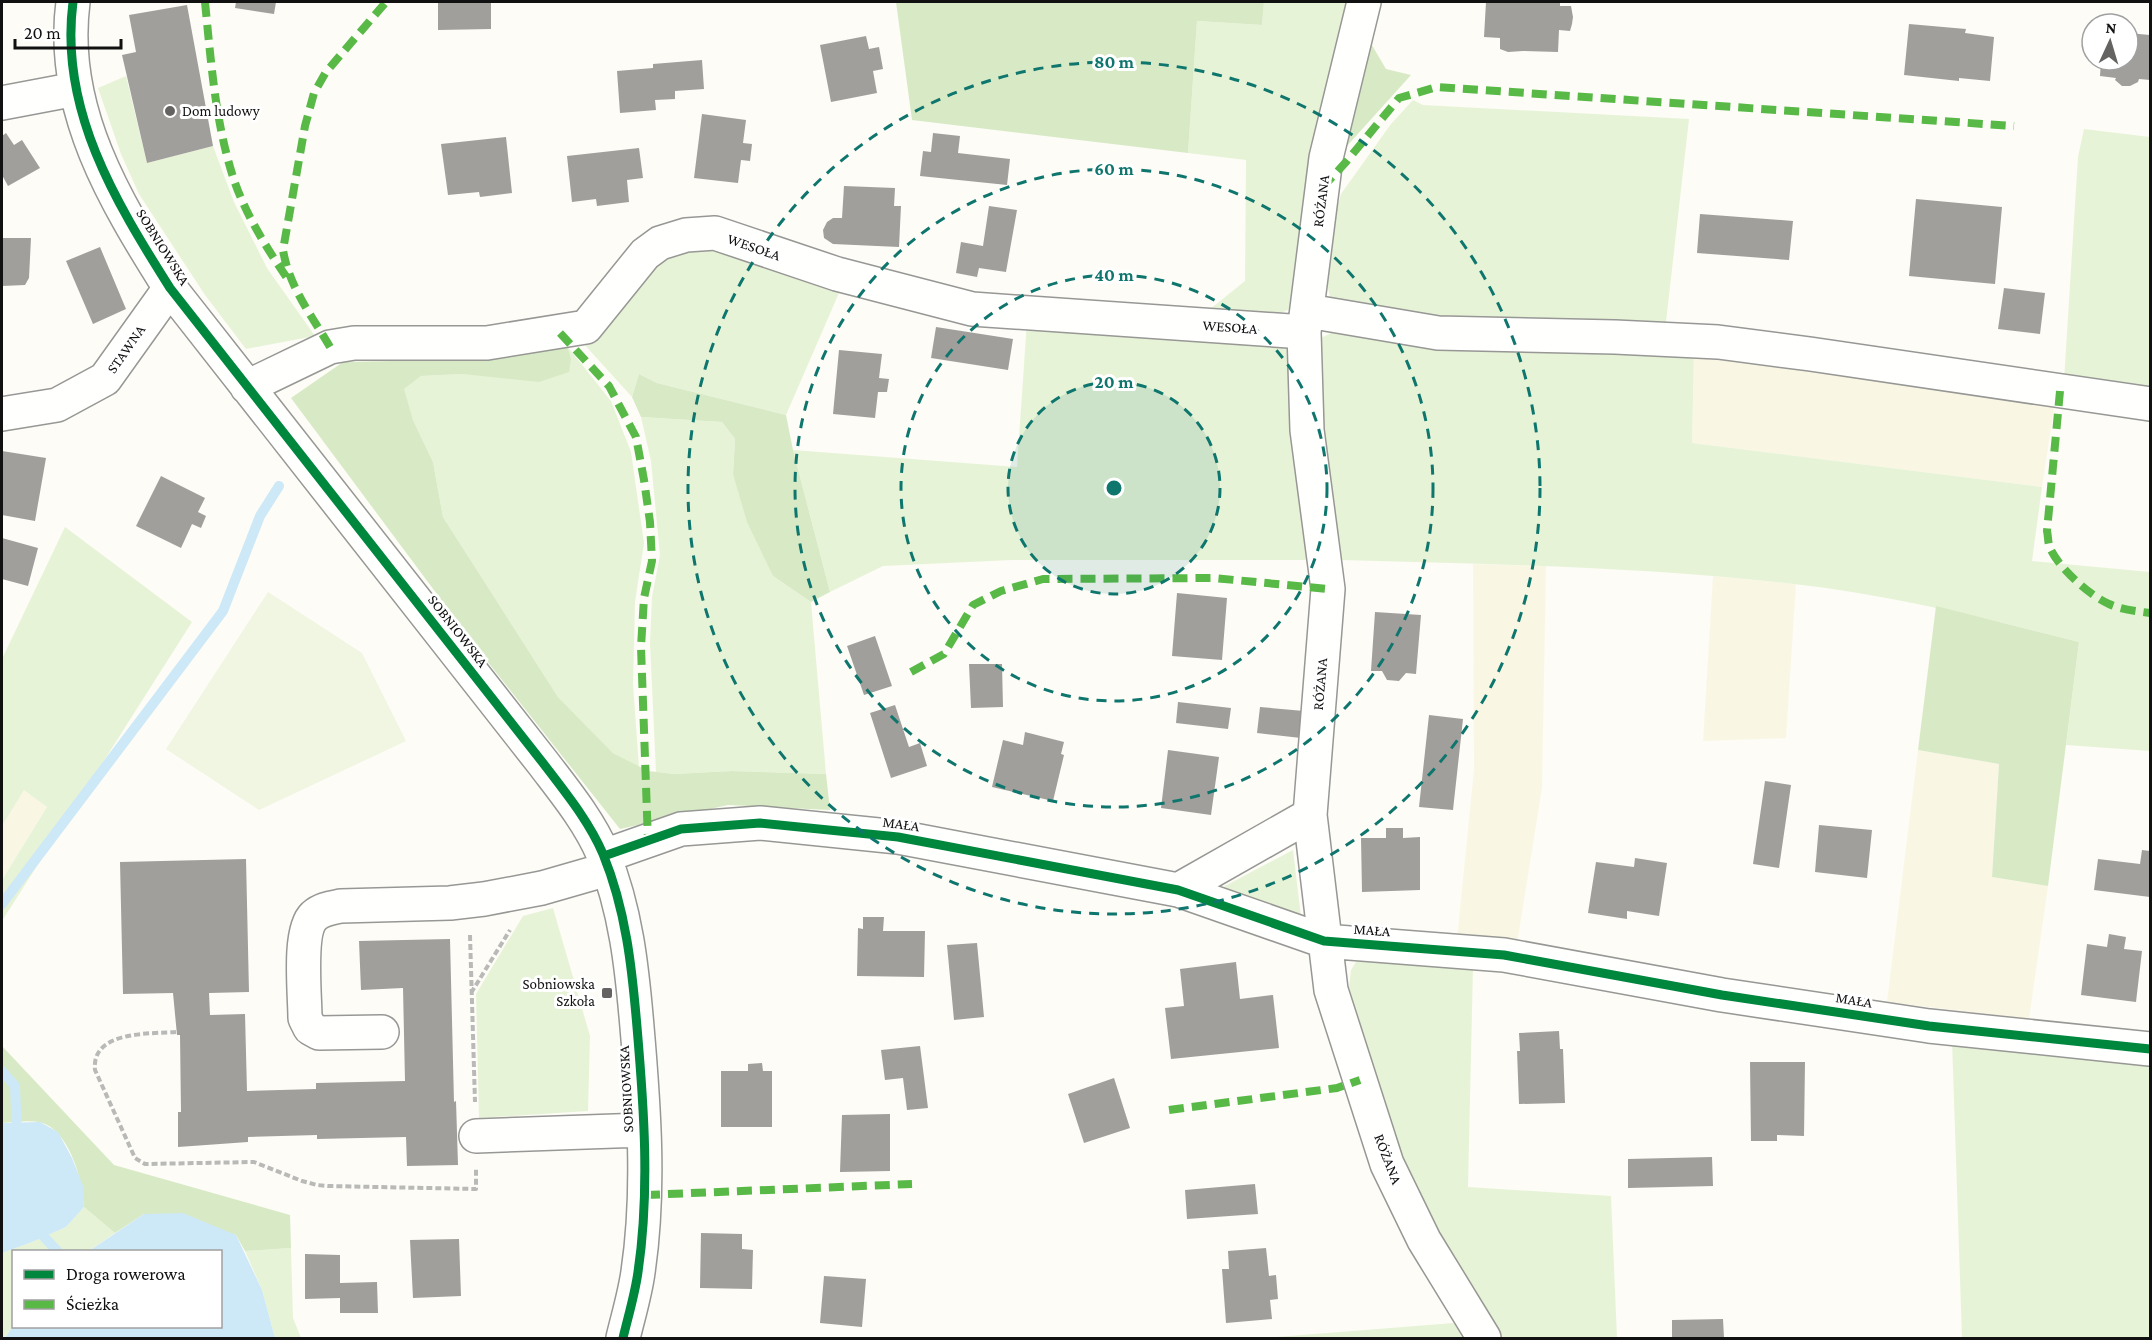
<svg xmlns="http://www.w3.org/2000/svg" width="2152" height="1340" font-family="'Crimson Pro',serif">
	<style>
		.farmland { fill: #f9f7e4 }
		.green { fill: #e7f3d7 }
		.forest { fill: #d8eac5 }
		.pitch { fill: #f0f6e1 }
		.water { fill: #cde8f7 }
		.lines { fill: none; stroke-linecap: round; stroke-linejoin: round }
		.stream { stroke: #cde8f7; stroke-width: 10 }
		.building { fill: #a19f9c }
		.minor-casing { stroke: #979795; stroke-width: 36 }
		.path { stroke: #b9b9b8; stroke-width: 4; stroke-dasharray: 6 3; stroke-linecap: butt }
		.minor { stroke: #fffffe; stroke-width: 33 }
		.quiet { stroke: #58b947; stroke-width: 8; stroke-dasharray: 15 8; stroke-linecap: butt }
		.cycleway-casing { stroke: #fff; stroke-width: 13 }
		.cycleway { stroke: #00873e; stroke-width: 9 }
		.ring { fill: none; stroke: #0f766e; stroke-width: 3; stroke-dasharray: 10 8 }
		.poi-dot { fill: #646362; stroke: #fff; stroke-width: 2 }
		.labels { text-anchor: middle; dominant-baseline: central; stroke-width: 6; stroke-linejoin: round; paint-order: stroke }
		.poi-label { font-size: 15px; fill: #111; stroke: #fff; text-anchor: start }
		.street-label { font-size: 15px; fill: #111; stroke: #fff }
		.centre { fill: #0f766e; stroke: #fff; stroke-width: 3 }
		.ring-label { font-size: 18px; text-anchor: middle; font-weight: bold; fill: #0f766e; stroke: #fff; stroke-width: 6; stroke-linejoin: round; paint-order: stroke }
	</style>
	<rect width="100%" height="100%" fill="#fdfcf7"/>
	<path class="farmland" d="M1694,353L2055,402L2042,487L1692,443Z
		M1473,564L1546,566L1542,788L1517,944L1457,939L1474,770Z
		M1713,576L1796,584L1786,738L1703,741Z
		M1918,750L1999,764L1992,877L2048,886L2029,1019L1887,1002Z
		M24,789L47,807L2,880V826Z"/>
	<path class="green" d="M1264,2H1356L1292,308L1272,317L1204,314L1245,281L1246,160L1188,153L1197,21L1262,25Z
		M126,76L147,163L213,146L234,202L267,268L315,336L246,349L205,295L139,194L121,154L98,88Z
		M1413,100L1423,105L1689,119L1666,322L1523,327L1418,322L1331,301L1327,284L1328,240L1341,194L1391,124Z
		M2084,129L2150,137V392L2064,381L2078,157Z
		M715,245L842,286L786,415L657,383L639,374L632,397L583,343L649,269L687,250Z
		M1027,321L1289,338L1314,560H1012L883,566L830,592L793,450L1017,467Z
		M1331,333L1447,346L1694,353L1692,443L2042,487L2032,561L2150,572V751L2066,745L2079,642C1985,618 1891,595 1794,584C1644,567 1492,564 1341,560L1327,501L1318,353L1321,338Z
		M567,346L611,401L631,452L644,543L635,602L633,684L639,767L613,753L558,697L443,517L433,462L413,420L403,389L421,376L463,374Z
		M641,417L722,422L735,439L733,474L773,576L811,602L826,774L731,771L674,774L656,772L650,643L652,597L660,555L651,461Z
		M65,527L192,622L2,921V880L47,807L24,790L2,826V659Z
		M1293,850L1302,925L1223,887Z
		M553,908L590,1036L588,1111L479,1118L476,994L523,916Z
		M1359,957L1473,967L1468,1187L1611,1196L1617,1338H1494L1417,1201L1377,1086L1349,987L1351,970Z
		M1952,1040L2150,1060V1338H1962Z
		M84,1207L115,1233L89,1251L14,1252L13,1326L5,1338H2V1253L32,1242L66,1227Z
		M291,1248L293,1318L301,1338H275L262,1290L245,1251Z
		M1454,1323L1464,1338H1263Z"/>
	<path class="forest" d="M896,2H1264L1262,25L1197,21L1188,153L912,120Z
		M1366,35L1386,69L1411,75L1337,157Z
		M567,346L571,359L569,372L539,382L463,374L421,376L404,389L413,420L433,462L443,517L558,697L613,753L648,771L674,774L731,771L826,774L830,810L728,805L620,829L483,656L291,398L343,362L487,359Z
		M639,374L657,383L786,415L793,450L830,592L811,602L773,576L747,522L733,474L735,439L722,422L641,417L632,397Z
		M1936,606L2079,642L2048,886L1992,877L1999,764L1918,750Z
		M2,1046L114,1165L290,1215L291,1248L245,1251L236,1235L144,1214L115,1233L84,1207C83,1181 69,1128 39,1122C28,1120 13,1122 2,1123Z"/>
	<path class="pitch" d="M268,592L362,653L406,741L259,810L166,749Z"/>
	<path class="water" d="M40,1122L58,1132L72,1158L83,1186L84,1207L66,1227L32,1242L2,1253V1123Z
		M183,1213L236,1235L262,1290L275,1338H5L13,1326H220V1252L89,1251L144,1214Z"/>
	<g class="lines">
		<path class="stream" d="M2,904L223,611L260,516L279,486
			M2,1071L15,1086L17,1134
			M36,1228L58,1252"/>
	</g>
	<path class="building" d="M236,2H276L274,14L235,8Z
		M438,2H491V29L438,30Z
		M1486,2H1560V6H1571L1573,17L1572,24L1570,31L1559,30L1558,52L1523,51L1508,52L1500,49V38L1484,37Z
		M187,5L213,146L147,163L122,55L136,52L129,15Z
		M1909,24L1966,29L1965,33L1994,37L1990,81L1959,78V81L1904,75Z
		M2128,33L2150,35V80L2139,79L2138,82L2130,86H2122L2115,80L2116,78L2100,76L2101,60H2128Z
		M866,36L869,49L879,47L883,69L873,71L877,93L831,102L820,45Z
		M702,60L704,89L675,91V99L655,100L656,110L620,113L617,71L653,68V64Z
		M702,114L746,120L743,143L752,144L750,161L741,160L738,183L694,178Z
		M6,133L14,145L22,140L40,168L8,186L2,175V136Z
		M933,133L960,136L958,153L1010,159L1007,185L920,176L923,151L931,152Z
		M506,137L512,193L480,197L479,192L448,195L441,144Z
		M639,148L643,178L627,180L629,202L597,206L596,199L572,202L567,156Z
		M844,186L895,188L894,206H901L899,247L833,244L824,238L823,230L827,222L833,218H842Z
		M1916,199L2002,207L1995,284L1909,276Z
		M989,206L1017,210L1006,272L979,268L977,277L956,273L961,242L983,246Z
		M1700,214L1793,221L1789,260L1697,253Z
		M2,238H31L29,278L25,285L2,286Z
		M100,247L126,309L93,324L66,261Z
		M2004,288L2045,293L2040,334L1998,329Z
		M936,327L1013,339L1008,370L931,358Z
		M839,350L882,354L879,378L889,379L887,392H878L875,418L833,414Z
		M2,451L46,458L35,521L2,515Z
		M161,476L205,498L198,512L206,516L201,528L192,524L181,548L136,526Z
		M2,538L38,548L28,586L2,579Z
		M1177,593L1227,598L1222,660L1172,656Z
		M1375,612L1421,615L1416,674L1406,673L1399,681L1387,680L1382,671H1371Z
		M875,636L892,686L864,695L847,646Z
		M969,664H1002L1003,707L971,708Z
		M1178,702L1231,708L1228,729L1176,723Z
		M895,705L909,747L920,743L927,766L891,778L870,713Z
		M1260,707L1304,711L1301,738L1257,733Z
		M1429,715L1463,719L1453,810L1419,807Z
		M1025,732L1064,742L1061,754L1064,755L1053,801L992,787L1003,740L1023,745Z
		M1168,750L1219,757L1211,815L1161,808Z
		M1765,781L1791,785L1779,868L1753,864Z
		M1819,825L1872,830L1867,878L1815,872Z
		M1386,828H1403V838L1420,837V890L1362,892L1361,838H1386Z
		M2142,850L2150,851V897L2094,890L2098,859L2140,864Z
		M1635,858L1667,863L1659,916L1627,911V919L1588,913L1596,862L1634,867Z
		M246,859L249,992L209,993L210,1015L245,1014L247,1091L316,1089V1083L405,1081L403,988L361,990L359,941L450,939L454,1102L456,1101L458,1165L407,1166L406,1137L317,1139V1135L248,1137V1142L178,1147V1112H181L180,1035H177L173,993L123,994L120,862Z
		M863,917H884L883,931H925L924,977L857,976L858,928L863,929Z
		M2109,934L2126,937L2124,949L2142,951L2136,1002L2081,995L2087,944L2107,947Z
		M977,943L984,1017L954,1020L947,945Z
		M1236,962L1240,999L1273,995L1279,1048L1171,1059L1165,1008L1184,1006L1180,969Z
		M1559,1031L1560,1049H1563L1565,1103L1519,1104L1517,1051H1520L1519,1033Z
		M920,1046L928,1108L907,1110L903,1078L885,1080L881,1050Z
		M1750,1062H1805L1804,1136L1777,1135V1141H1751Z
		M762,1063L763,1071H772V1127H721V1071H748V1064Z
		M1114,1078L1130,1128L1084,1143L1068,1094Z
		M890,1114V1171L840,1172L842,1115Z
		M1712,1157L1713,1186L1628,1188V1159Z
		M1255,1184L1258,1214L1187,1219L1185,1190Z
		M701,1233L742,1234V1249L753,1250L752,1289L700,1288Z
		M459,1239L461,1296L413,1298L410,1240Z
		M1266,1248L1269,1276L1276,1275L1278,1299L1270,1300L1272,1319L1226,1323L1222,1269H1229L1228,1251Z
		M305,1254L340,1255V1283L377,1282L378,1313H340V1298L305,1299Z
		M824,1276L866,1279L862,1327L820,1323Z
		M1723,1319L1724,1338H1672V1320Z"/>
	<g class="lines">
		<defs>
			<path id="minor" d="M73,2C59,109 115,201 170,288L543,763C565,792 589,821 603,854C626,910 632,968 637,1027C644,1108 650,1191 638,1272C635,1294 628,1317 623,1338
				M1364,2L1326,158L1304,332L1307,430L1328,589L1310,815L1331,990L1387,1164L1424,1240L1484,1338
				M2,103L76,89
				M1308,311L1438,333L1615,337L1718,342L1810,354L2150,404
				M247,387L330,347L354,343H487L586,327L645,254L660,243L686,235L715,233L837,274L972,309L1304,332
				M2,414L57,405L105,379L170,288
				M604,856L681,829L760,823L898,837L1178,890L1324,941L1504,955L1722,995L1929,1026L2150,1049
				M1178,890L1310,815
				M382,1032L319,1033L310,1028L305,1018C305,995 298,931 314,916C322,909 331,908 341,906L450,903L484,899L542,888L608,869
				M476,1136L643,1130"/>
		</defs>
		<use href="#minor" class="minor-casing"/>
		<path class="path" d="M470,935L475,1102
			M471,993L510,930
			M176,1032C151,1034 91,1030 95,1070L135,1158L145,1164L254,1162L302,1181L317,1185L328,1186L476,1189V1169"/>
		<use href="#minor" class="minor"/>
		<path class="quiet" d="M205,2C211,61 215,122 234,180C246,215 266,247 287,278
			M1322,188L1346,162L1399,98L1437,87L2014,126
			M560,333L609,386L636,437L644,480L650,522L652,561L644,598L641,647L648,841
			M330,347C312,316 289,287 283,250L305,126L314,93L326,72L386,2
			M2060,391L2047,531C2048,535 2048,541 2049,545C2055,565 2090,596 2109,604C2122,610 2136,611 2150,613
			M911,672L944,654L973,605L1001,591L1043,579L1214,578L1328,589
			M1169,1110L1337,1088L1360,1080
			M645,1195L912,1184"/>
		<defs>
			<path id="cycleway" d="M73,2C59,109 115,201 170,288L543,763C565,792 589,821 603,854C626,910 632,968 637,1027C644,1108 650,1191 638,1272C635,1294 628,1317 623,1338
				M604,856L681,829L760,823L898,837L1178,890L1324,941L1504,955L1722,995L1929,1026L2150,1049"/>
		</defs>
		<use href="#cycleway" class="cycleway-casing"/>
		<use href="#cycleway" class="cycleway"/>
	</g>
	<circle cx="1114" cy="488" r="106" fill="#0f766e" fill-opacity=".12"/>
	<g class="ring">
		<circle cx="1114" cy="488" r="106"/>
		<circle cx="1114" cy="488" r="213"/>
		<circle cx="1114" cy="488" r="319"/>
		<circle cx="1114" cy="488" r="426"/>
	</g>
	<g class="poi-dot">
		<circle cx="170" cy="111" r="6"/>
		<rect x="601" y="987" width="12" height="12" rx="3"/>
	</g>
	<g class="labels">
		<g class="poi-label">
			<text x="182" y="111">Dom ludowy</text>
			<text x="595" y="984" text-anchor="end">Sobniowska<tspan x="595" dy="17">Szkoła</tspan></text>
		</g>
		<g class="street-label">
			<text transform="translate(1321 201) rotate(-83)">RÓŻANA</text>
			<text transform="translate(163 247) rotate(58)">SOBNIOWSKA</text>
			<text transform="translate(754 247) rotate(19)">WESOŁA</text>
			<text transform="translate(1230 327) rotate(4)">WESOŁA</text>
			<text transform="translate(126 349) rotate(-55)">STAWNA</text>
			<text transform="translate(458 631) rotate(52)">SOBNIOWSKA</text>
			<text transform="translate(1320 684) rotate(-85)">RÓŻANA</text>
			<text transform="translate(901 824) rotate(8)">MAŁA</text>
			<text transform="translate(1372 930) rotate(4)">MAŁA</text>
			<text transform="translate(1854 1000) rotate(9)">MAŁA</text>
			<text transform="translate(626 1089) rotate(-93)">SOBNIOWSKA</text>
			<text transform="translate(1388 1159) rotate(69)">RÓŻANA</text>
		</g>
	</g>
	<circle cx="1114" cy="488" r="9" class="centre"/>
	<g class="ring-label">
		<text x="1114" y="68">80 m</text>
		<text x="1114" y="175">60 m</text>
		<text x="1114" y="281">40 m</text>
		<text x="1114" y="388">20 m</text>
	</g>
	<rect width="2152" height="1340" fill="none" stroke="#111111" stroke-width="6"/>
	<rect x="12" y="1250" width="210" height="78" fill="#ffffff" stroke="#a0a0a0" stroke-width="1.5"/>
	<rect x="24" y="1270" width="30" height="9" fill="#00873e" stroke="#a0a0a0" stroke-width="1.5"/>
	<text x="66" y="1280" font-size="18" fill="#111111">Droga rowerowa</text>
	<rect x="24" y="1300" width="30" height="9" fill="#58b947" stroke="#a0a0a0" stroke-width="1.5"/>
	<text x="66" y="1310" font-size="18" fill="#111111">Ścieżka</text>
	<g transform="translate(2110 42) rotate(4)"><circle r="28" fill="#ffffff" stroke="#a0a0a0" stroke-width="1.5"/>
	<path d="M0-4.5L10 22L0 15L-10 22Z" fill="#646362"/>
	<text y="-9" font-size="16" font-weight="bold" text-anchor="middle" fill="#111111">N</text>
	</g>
	<path d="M15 39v9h106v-9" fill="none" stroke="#111111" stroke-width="3"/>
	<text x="24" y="39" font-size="18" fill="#111111" stroke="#ffffff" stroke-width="4.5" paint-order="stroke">20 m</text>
</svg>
